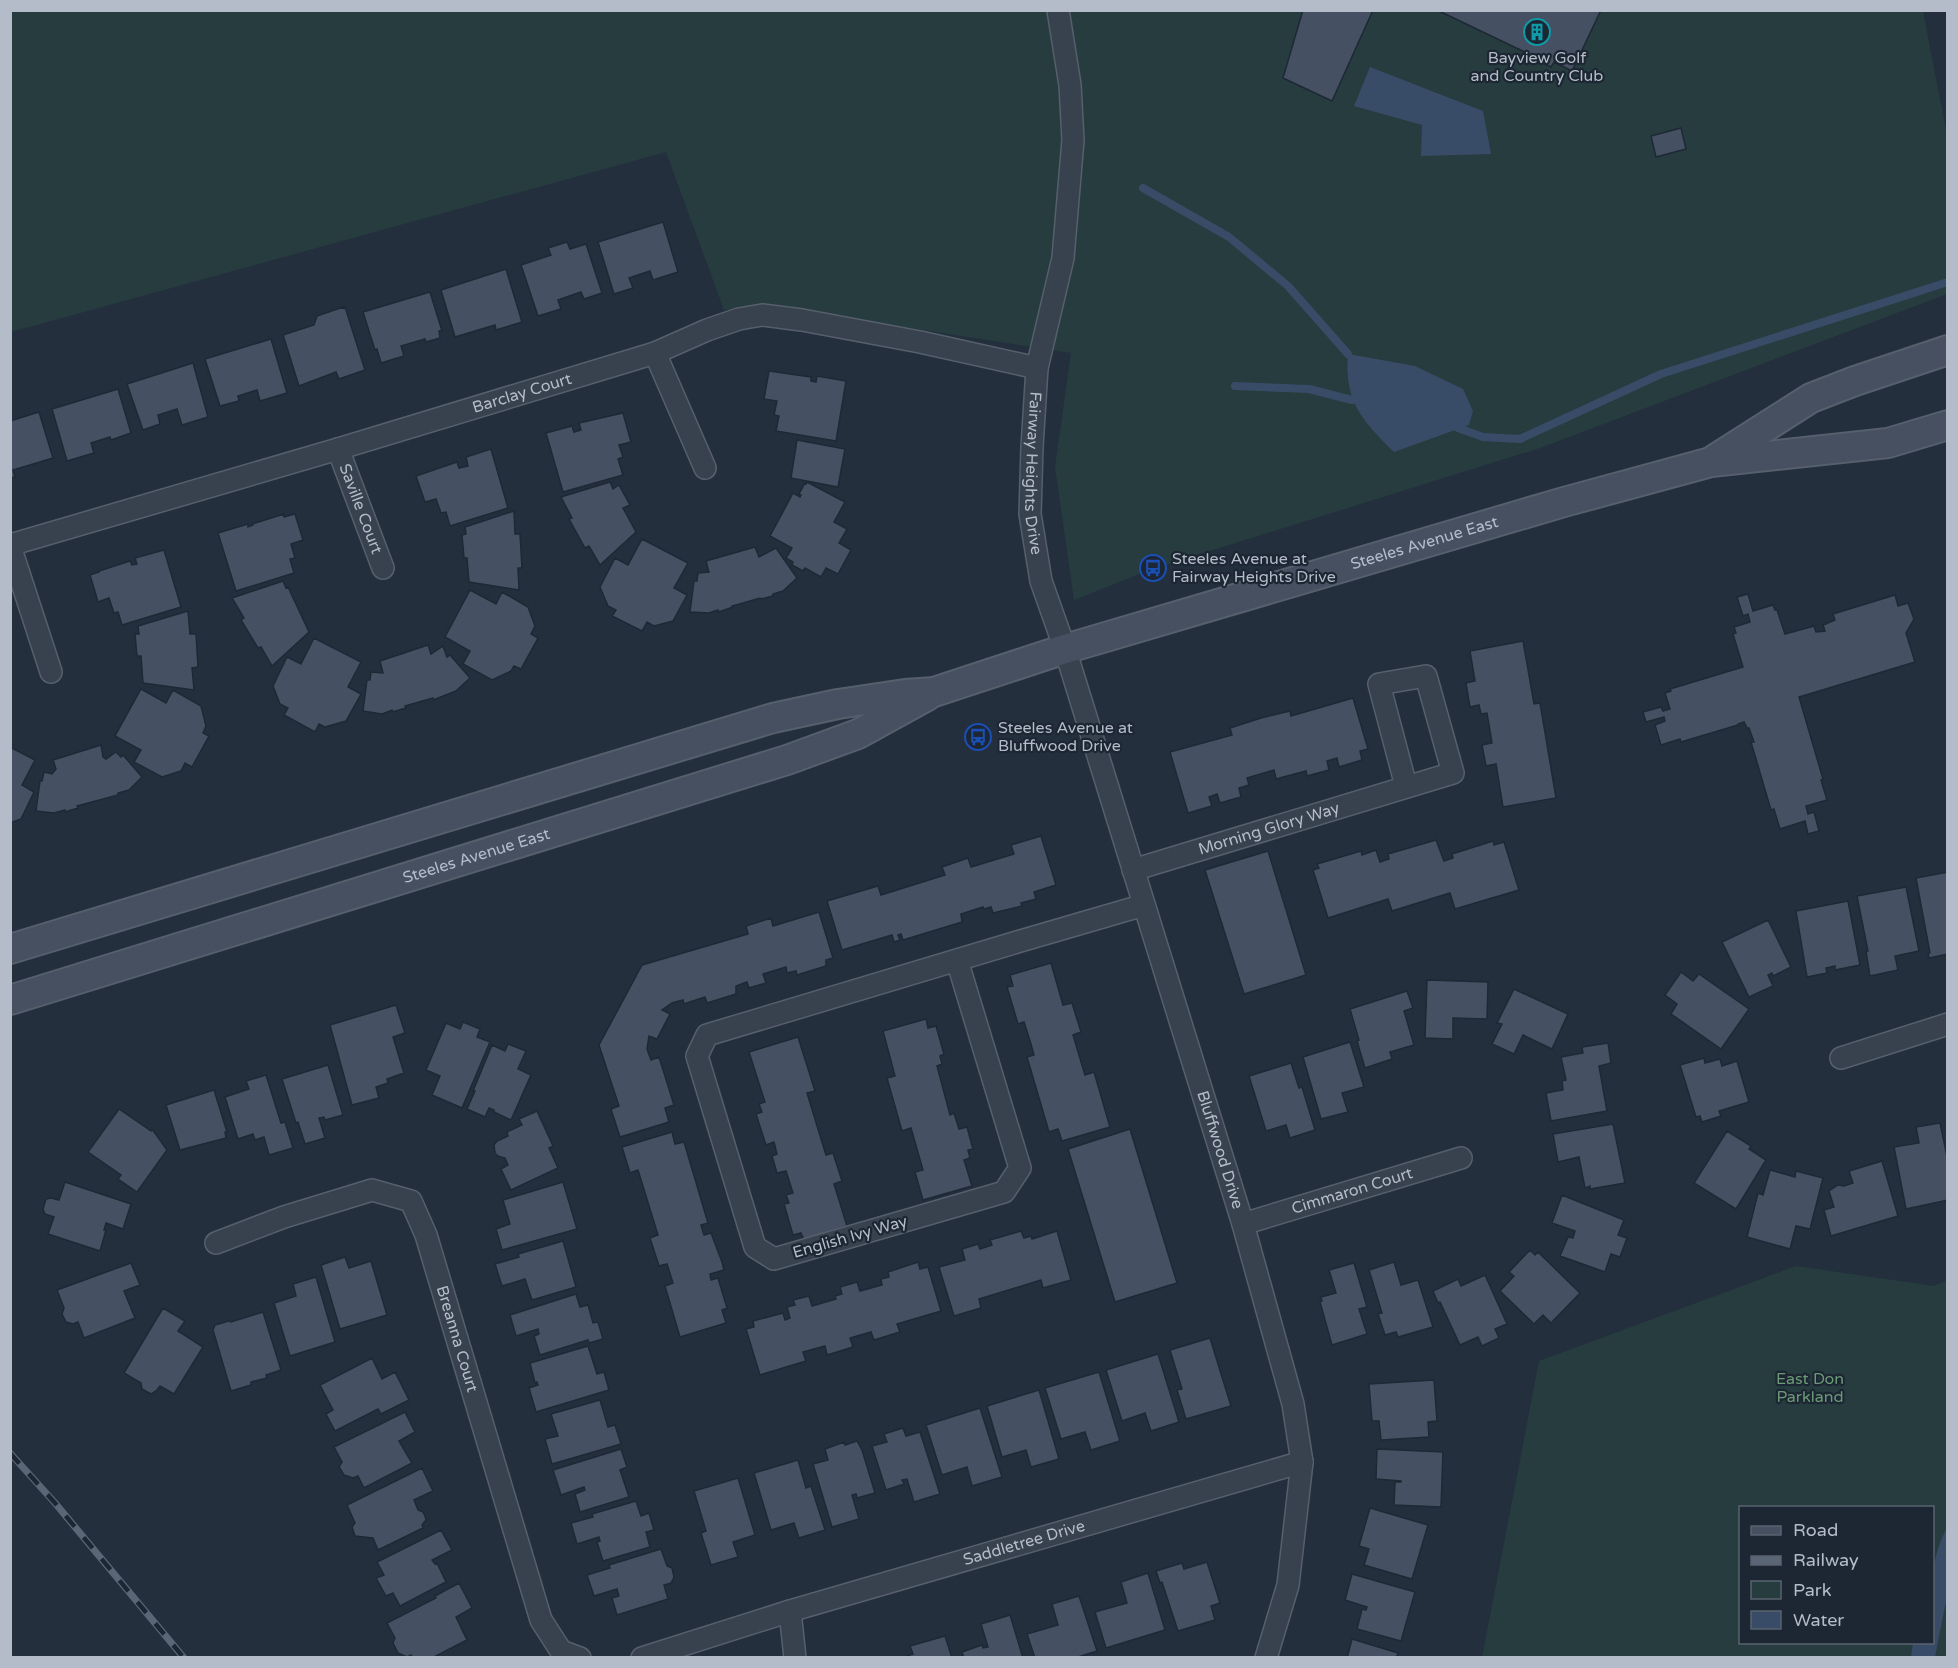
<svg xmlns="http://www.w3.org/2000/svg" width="1958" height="1668" font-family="'Varela Round',sans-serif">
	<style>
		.green { fill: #263c3f; fill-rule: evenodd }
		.water { fill: #394c67 }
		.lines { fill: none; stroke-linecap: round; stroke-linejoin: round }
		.stream { stroke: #394c67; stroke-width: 8 }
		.building { fill: #455162; stroke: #1f2835; stroke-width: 1.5 }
		.street-casing { stroke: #565f6c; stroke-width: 24 }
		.secondary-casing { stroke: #565f6c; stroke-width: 32 }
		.street { stroke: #38414e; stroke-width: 21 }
		.secondary { stroke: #465061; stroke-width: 28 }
		.rail-casing { stroke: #5a6575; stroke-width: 7 }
		.rail { stroke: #1d2633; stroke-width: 4.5; stroke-dasharray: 14; stroke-linecap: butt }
		.labels { text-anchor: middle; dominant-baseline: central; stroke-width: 4.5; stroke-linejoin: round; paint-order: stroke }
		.poi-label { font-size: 16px; fill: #b4bcc9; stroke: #1d2633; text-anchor: start }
		.street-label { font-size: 16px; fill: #b4bcc9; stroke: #1d2633 }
		.park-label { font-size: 16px; fill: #6b9a76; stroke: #1d2633 }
	</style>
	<rect width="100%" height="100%" fill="#242f3e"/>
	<path class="green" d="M11,11H1923L1947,135V294L1540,448L1149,570L1074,600L1055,467L1071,353L770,306L724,310L666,152L11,332Z
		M1796,1266L1934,1286L1947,1280V1657L1482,1658L1539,1361ZM1740,1508H1932V1642H1740Z"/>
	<path class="water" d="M1370,67L1483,111L1491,154L1421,156L1422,125L1354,106Z
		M1348,354L1415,366L1463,389L1473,411L1469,425L1394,452C1362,421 1344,401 1348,354Z
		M1947,1528V1600L1945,1606L1935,1657H1911L1913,1643L1932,1642C1932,1604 1927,1563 1947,1528Z"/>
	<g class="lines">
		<path class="stream" d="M1143,188L1229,237L1288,286L1348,354
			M1235,386L1309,389L1352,400
			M1458,428L1483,437L1520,439L1661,374L1948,282"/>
	</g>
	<path class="building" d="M1303,10H1373L1332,101L1283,78Z
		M1437,10H1601L1572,71L1554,62L1551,67L1528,56L1529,54Z
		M1681,128L1686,149L1656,157L1651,136Z
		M663,222L678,272L653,280L650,271L629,278L633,288L614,294L598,242Z
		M567,242L570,249L586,244L602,293L584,299L581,292L558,300L561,309L538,316L521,265L551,255L548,248Z
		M506,269L522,322L496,330L495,325L455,337L441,290Z
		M430,292L442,331H439L440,338L426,342L425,339L401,346L404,356L381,363L377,349L375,350L363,312Z
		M343,307V308L345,307L365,370L339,379L336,372L299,386L283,335L314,325L317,316Z
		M271,339L287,393L260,401L257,390L238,396L239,401L220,406L205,359Z
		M193,363L208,417L182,425L177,409L158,415L160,424L143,430L127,384Z
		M769,371L811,377V381L816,382L817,376L846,381L836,441L776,431L779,416L774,415L777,401L764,399Z
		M118,389L131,433L111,440L110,437L91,443L94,453L67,461L52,409Z
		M39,412L53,458L13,470L15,477L10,478V421Z
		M623,413L631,442L619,445L623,457L618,459L623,475L563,492L546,433L572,426L574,432L581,430L579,423Z
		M797,440L845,449L838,487L791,478Z
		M491,449L508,508L450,526L446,512L441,513L436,499L425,502L416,476L457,462L459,468L468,466L466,457Z
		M610,482L613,489L619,485L630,505L623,508L636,532L600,565L589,546L585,548L569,519L572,518L561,497Z
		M807,482L845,502L834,522L847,529L839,543L851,550L838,574L826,568L821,577L805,568L803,571L792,565L793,562L786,558L792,548L770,536L793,493L800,497L801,495L799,494L805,483L806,484Z
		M514,511L515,534H520L522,568H518L519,590L469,582L467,558H464L462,535L466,534L465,527Z
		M284,514V517L295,514L303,540L291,544L295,558L290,559L294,573L236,591L218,533L248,524V527L253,525L252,524Z
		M642,539L688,563L674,588L687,595L673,621L654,626L647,622L642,631L612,616L616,610L608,606L600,587L615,558L628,565Z
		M755,547L759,557L776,548L797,578L783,591L773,594V596L761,599L760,598L732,606L733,607L719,612L718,610L709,613L690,612L694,581H697L698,573L709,572L706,561Z
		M164,550L181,607L122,625L118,612L114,613L109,598L98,602L90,575L99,572V571L130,561L132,565L137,564L135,558Z
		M283,581L286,588L288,587L309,632L272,666L261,647L258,648L241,620L244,618L232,598Z
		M470,590L496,604L502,592L528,607L535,626L531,634L538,638L521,669L514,666L511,671L492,680L463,664L470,651L445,637Z
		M1748,594L1753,611L1773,605L1775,610H1777L1785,634L1814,626L1816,632L1825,631L1823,625L1835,620L1833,614L1895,595L1898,606L1908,603L1914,619L1906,633L1915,662L1799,697L1823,779L1821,780L1827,800L1806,806L1808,814L1814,812L1819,831L1808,834L1805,821L1780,829L1774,809L1771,810L1751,742H1754L1749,728H1747L1744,722L1738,724V725L1681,742L1680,739L1661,745L1655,725L1665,721L1664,717L1646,722L1643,712L1661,707L1663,711L1670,709L1665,693L1671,691L1670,689L1743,667L1733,634L1736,633L1734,627L1750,622L1748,614L1743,616L1737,597Z
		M188,611L190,634H196L198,667L192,668L194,690L143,683L141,656H137L135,634H139L138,626Z
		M314,638L361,662L348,687L361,694L346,721L325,727L319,724L315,732L284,715L288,708L280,704L273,686L287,657L301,664Z
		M1523,641L1534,704L1540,703L1556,798L1503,807L1496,764L1486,766L1482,745L1492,743L1487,713L1481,714L1479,705L1470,707L1466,683L1475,681L1470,651Z
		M428,645L431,654L443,646L447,657L450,655L470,678L456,691L433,700V698L405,706L406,708L392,712V710L382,714L363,711L367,680H370L371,672L383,673L380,661Z
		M141,689L166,703L173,690L201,706L206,726L203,733L209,736L192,767L185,763L181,771L162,777L134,762L141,750L115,736Z
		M1353,698L1368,749L1360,751L1362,760L1339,767L1337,758L1327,761L1329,770L1307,776L1306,771L1276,779L1274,770L1247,778L1249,785L1239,788L1241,797L1220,803L1217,794L1209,797L1212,806L1188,813L1170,752L1232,735L1230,728L1261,718L1290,711L1291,716Z
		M101,745L103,757L106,759L116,752L121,757L123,755L142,777L129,790L118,793V795L77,806L78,808L65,812V810L54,813L36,811L40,781H42L44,772L52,774L56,769L53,760Z
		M10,747L35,760L22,785L34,792L21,819L10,823Z
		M1041,836L1056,885L1034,892L1036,899L1021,903L1022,906L993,913L991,907L984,909L983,907L961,914L962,922L903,940L901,934L898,935L900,940L894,942L892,935L842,950L827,901L878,886L881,895L945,875L942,867L968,858L971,867L1014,854L1011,845Z
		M1436,840L1444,861L1453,858L1452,854L1493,841L1494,845L1504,842L1519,890L1455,909L1450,893L1392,911L1388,899L1328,918L1313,870L1319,868L1317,864L1361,851L1362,855L1376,850L1380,862L1389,859L1388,854Z
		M1268,851L1306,975L1244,994L1205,870Z
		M1948,872V954L1929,958L1928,953H1930L1916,878Z
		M1906,887L1919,951L1895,956L1898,970L1870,976L1866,951H1868L1857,896Z
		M1848,901L1860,965L1835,970V966L1826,968L1827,973L1807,977L1796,911Z
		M819,912L833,958L826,960V966L797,975L796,971L787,973L786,967L763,974L766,983L749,988L747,982L736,986V994L707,1003L705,997L684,1004L683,1000L672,1003L662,1010L670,1014L657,1039L649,1036L647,1049L651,1060L659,1057L674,1105L665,1108L669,1122L620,1137L611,1109L619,1106L599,1045L642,965L748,934L746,926L771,918L773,926Z
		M1768,920L1791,967L1773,976L1772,973L1768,975L1773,986L1749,997L1722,942Z
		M1051,963L1063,1005L1072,1003L1081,1032L1073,1035L1085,1075L1094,1072L1110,1127L1062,1141L1058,1129L1049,1132L1027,1057L1034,1055L1031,1044L1024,1022L1018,1024L1007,987L1013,986L1010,975Z
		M1681,972L1693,981L1699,974L1749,1009L1721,1049L1671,1014L1677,1004L1665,995Z
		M1427,980L1488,982L1487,1019L1453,1018V1039L1425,1038Z
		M1514,989L1568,1014L1552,1049L1523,1035L1514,1054L1492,1044L1502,1024L1497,1023Z
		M1407,991L1413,1008L1404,1011L1414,1045L1390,1052L1392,1059L1365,1068L1357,1041L1359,1040L1350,1009Z
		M396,1005L405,1033L393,1037L404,1073L387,1079L388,1083L376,1087L379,1098L352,1105L330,1025Z
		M926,1019L928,1028L936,1026L944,1054L940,1056L942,1064L937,1066L950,1115L954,1113L959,1129L967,1127L973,1149L968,1150L970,1158L964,1160L972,1186L923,1200L915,1172L923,1170L911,1128L902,1131L887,1078L895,1076L883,1031Z
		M463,1022L480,1029L477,1037L490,1042L462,1108L432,1095L440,1076L426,1070L446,1023L460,1029Z
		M798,1037L815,1091L807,1093L826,1155L833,1153L842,1181L834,1184L847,1226L804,1240L801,1233L793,1235L784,1204L789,1203L786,1195L793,1193L786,1171L777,1173L772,1156L777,1154L774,1142L766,1145L756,1114L762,1112L759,1104L765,1102L749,1052Z
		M1350,1042L1364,1087L1342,1093L1348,1112L1321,1119L1303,1057Z
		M1608,1043L1611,1063L1599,1066L1607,1111L1551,1121L1546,1093L1563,1090L1562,1081L1566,1080L1561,1057L1583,1053L1582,1047Z
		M508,1044L526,1051L518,1069L531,1075L511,1120L494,1112V1110L489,1108L485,1117L467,1109L475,1091H473L492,1045L505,1051Z
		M1704,1058L1705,1063L1720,1059L1722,1066L1737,1061L1749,1102L1719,1111L1721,1116L1702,1122L1700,1116L1696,1117L1680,1065Z
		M1291,1063L1299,1088L1302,1087L1315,1130L1290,1138L1286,1125L1266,1131L1249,1076Z
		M328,1065L343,1115L325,1120L324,1117L319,1118L325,1138L305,1144L298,1122L296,1123L282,1079Z
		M266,1075L281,1123L285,1122L293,1148L269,1155L264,1137L255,1140L253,1134L238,1139L225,1097L249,1089L246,1081Z
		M214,1090L227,1132H225L226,1138L180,1150L166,1105Z
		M119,1109L151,1131L152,1129L167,1150L137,1192L118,1179L121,1175L88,1152Z
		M537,1111L553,1146L549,1148L558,1168L511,1190L501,1169L508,1165L505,1158L498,1156L495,1153L494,1145L497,1141L508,1136L507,1132L522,1125L519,1119Z
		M1940,1123L1948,1161V1200L1906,1209L1894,1147L1919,1143L1916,1127Z
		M1613,1124L1625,1183L1590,1189V1186L1585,1188L1579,1157L1558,1162L1553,1134Z
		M1130,1129L1177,1283L1115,1302L1068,1149Z
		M1727,1131L1751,1146L1749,1149L1766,1160L1736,1209L1694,1183Z
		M672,1132L675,1144L684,1142L708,1223L701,1225L704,1235L711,1233L722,1262L724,1270L710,1274L711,1280L718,1278L727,1308L722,1310L726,1323L680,1337L665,1286L673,1283L667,1264L659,1266L650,1238L658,1235L638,1170L630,1173L622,1147Z
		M1882,1161L1898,1216L1831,1236L1824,1210L1834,1207L1829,1191L1838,1185L1844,1186L1853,1183L1849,1171Z
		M1770,1170L1795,1177L1796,1171L1823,1178L1810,1229L1796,1226L1790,1249L1747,1237L1758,1193L1763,1195Z
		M65,1182L131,1204L123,1229L106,1223L104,1230H106L100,1251L48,1234L54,1217L45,1214L43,1209L46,1199L51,1198L59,1200Z
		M563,1182L577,1229L502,1250L496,1229L510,1224L503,1200Z
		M1562,1195L1624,1220L1618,1235L1627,1238L1620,1257L1611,1254L1605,1272L1560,1256L1568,1237L1573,1238L1575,1231L1552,1223Z
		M1021,1231L1024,1238L1031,1236L1032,1239L1057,1231L1071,1280L1043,1288L1041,1280L979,1299L981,1308L954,1316L939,1267L965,1260L962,1249L978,1244L980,1249L992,1245L990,1240Z
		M563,1241L576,1287L532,1300L525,1279L502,1286L495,1264L519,1257L518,1254Z
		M1530,1250L1535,1255L1538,1252L1580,1293L1551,1323L1543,1315L1534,1324L1500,1291L1514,1276L1509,1272Z
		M345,1257L349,1268L371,1261L387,1315L340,1329L321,1265Z
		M918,1262L920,1269L928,1267L941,1311L897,1324L900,1332L874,1340L871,1332L850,1338L853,1347L827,1355L825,1346L803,1352L806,1361L760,1375L746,1329L754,1327L753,1321L783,1313L785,1320L790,1318L787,1307L795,1305L793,1300L809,1296L812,1306L836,1299L835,1296L842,1294L840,1287L857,1282L860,1291L882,1285L881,1279L889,1277L888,1272Z
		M1394,1262L1401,1285L1418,1280L1433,1327L1398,1337L1396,1332L1385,1335L1378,1314L1382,1313L1369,1270Z
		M131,1263L140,1285L124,1291L135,1318L84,1338L78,1322L73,1324L66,1322L62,1314L64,1308L57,1290Z
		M1354,1263L1367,1307L1359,1309L1367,1334L1332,1345L1320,1302L1322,1301L1321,1297L1336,1293L1329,1270Z
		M1485,1275L1507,1324L1495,1329L1499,1338L1482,1346L1478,1337L1460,1345L1440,1302L1438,1303L1433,1291L1458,1279L1461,1286Z
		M316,1277L335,1342L290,1356L274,1303L296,1296L293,1284Z
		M576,1294L580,1307L588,1305L593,1323L598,1322L603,1339L589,1343L588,1340L540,1355L534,1336L539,1334L538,1329L516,1336L510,1315Z
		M163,1308L185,1321L178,1331L203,1347L174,1394L160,1386L157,1390L151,1394L142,1389L141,1383L124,1373Z
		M263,1312L281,1370L266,1375L267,1378L251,1382V1385L231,1391L213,1330L215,1325L229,1321L231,1322Z
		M1210,1338L1231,1406L1186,1419L1177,1390L1182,1389L1170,1350Z
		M588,1346L597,1374L604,1372L609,1390L536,1412L529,1388L538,1385L537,1382L535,1383L530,1363Z
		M1158,1354L1179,1422L1151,1431L1145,1413L1122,1421L1106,1370Z
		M372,1358L382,1379L395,1372L409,1400L381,1414L378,1409L335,1431L326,1414L333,1410L320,1385Z
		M1099,1372L1120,1441L1091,1450L1085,1432L1061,1439L1045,1388Z
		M1434,1380L1437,1421L1428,1422L1429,1437L1381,1440L1379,1421H1372L1369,1384Z
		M1039,1390L1059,1459L1031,1467L1026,1450L1002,1457L987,1406Z
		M600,1400L608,1427L615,1425L621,1444L552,1464L545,1439L558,1436L551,1414Z
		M980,1408L1002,1477L972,1486L967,1467L942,1475L926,1425Z
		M405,1412L415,1432L399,1441L412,1463L364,1488L358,1476L353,1478L344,1475L339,1467L342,1462L334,1447Z
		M903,1428L906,1436L920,1432L940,1494L914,1502L907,1479L902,1480L904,1484L886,1490L872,1446L887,1442L884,1434Z
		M857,1441L862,1450L875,1493L857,1498L856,1494L852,1495L859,1519L832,1527L813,1464L828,1460L825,1449L844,1442L845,1445Z
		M621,1449L627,1467L620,1470L629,1497L580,1512L575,1494L585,1490L584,1487L561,1495L553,1470Z
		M1377,1449L1443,1452L1441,1507L1394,1505L1395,1482H1401V1481L1376,1479Z
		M798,1460L806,1488L811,1486L825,1530L799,1538L794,1523L771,1530L754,1473Z
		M422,1468L433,1491L414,1500L418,1510L423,1512L425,1516L426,1520L422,1525L423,1528L378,1550L373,1538L355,1536L352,1527L355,1523L347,1505Z
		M738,1478L755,1535L733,1542L738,1557L711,1565L701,1533L706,1531L694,1491Z
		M636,1501L641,1516L649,1513L654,1530L646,1532L650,1547L603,1561L597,1542L600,1541L599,1537L577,1544L571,1523L593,1517L592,1514Z
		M1370,1508L1428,1525L1412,1579L1364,1565L1369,1549L1359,1546Z
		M441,1530L452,1550L432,1560L435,1564L437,1563L446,1582L400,1606L393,1593L386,1596L376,1578L384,1575L377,1562Z
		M661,1549L667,1566L672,1568L674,1577L671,1583L664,1585L668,1599L617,1615L612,1598L619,1596L617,1589L594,1596L587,1575L610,1568L609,1565Z
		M1207,1562L1220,1603L1211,1606L1215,1620L1178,1631L1162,1582L1160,1583L1156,1571L1182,1563L1184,1569Z
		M1148,1573L1165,1630L1106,1648L1095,1612L1127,1603L1121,1582Z
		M1352,1574L1415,1592L1401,1641L1357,1629L1362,1609L1366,1610L1367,1607L1345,1600Z
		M459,1583L472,1608L456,1617L467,1640L432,1658H412L411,1655L407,1657L398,1653L393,1643L395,1638L387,1623L436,1598L435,1596Z
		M1079,1596L1097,1651L1075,1658H1035L1027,1634L1058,1625L1052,1604Z
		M1010,1615L1023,1658H964L962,1652L982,1645L983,1648L988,1647L981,1624Z
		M945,1636L952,1658H901L913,1654L910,1646Z
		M1352,1639L1398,1653L1396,1658H1347Z"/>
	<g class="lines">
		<defs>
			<g id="street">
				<path id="s1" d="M1058,10L1070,85L1073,140L1063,258L1037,368L1032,447L1030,514L1041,581L1065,649L1243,1224L1293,1404L1302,1462L1288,1585L1266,1658"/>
				<path d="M655,353L705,468"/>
				<path id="s2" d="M338,449L383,568"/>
				<path id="s3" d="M10,545L338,449L655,353L707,330L739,319L762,315L802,320L920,342L1037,368"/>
				<path d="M10,546L51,672"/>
				<path id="s4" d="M1133,870L1453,773L1426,676L1379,684L1406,786"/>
				<path d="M957,960L1020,1168L1004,1192L774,1259L755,1247L697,1056L707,1035C853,991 998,947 1144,905"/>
				<path d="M1841,1058L1948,1024"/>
				<path id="s5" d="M1243,1224L1461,1158"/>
				<path id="s6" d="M216,1243L284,1217L372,1190L411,1201L426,1235L541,1620L561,1651L580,1658"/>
				<path d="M642,1658L790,1611"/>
				<path id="s7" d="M795,1658L790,1611L1302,1462"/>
			</g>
			<g id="secondary">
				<path d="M1715,459L1811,398L1855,381L1948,350"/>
				<path id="s8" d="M10,949L773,718L838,704L905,694L934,692L1065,649L1564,502L1711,462L1888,443L1948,425"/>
				<path id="s9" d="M10,1000L787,760L858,734L927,696"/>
			</g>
		</defs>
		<use href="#street" class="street-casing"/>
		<use href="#secondary" class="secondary-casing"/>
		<use href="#street" class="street"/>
		<use href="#secondary" class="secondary"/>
		<defs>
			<path id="rail" d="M10,1453L55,1503L184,1658"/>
		</defs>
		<use href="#rail" class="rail-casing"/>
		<use href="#rail" class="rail"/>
	</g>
	<defs>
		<symbol id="building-ring" viewBox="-11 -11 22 22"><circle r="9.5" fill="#1d2633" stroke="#0f9aa8" stroke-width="1.5"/><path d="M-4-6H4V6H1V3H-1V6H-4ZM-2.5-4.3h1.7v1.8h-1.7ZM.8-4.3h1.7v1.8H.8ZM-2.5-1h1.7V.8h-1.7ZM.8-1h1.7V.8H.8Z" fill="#0f9aa8"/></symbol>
		<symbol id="bus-ring" viewBox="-11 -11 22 22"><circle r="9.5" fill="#1d2633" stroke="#1a4fb4" stroke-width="1.5"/><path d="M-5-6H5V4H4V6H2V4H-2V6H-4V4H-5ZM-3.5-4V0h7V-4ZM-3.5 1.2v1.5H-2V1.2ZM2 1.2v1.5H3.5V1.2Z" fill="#1a4fb4"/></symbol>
	</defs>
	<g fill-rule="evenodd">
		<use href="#building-ring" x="1522" y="17" width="30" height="30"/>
		<use href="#bus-ring" x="1138" y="553" width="30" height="30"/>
		<use href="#bus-ring" x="963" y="722" width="30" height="30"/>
	</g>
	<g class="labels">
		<g class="poi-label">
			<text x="1537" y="58" text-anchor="middle">Bayview Golf<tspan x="1537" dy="18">and Country Club</tspan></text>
			<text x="1172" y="559">Steeles Avenue at<tspan x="1172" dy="18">Fairway Heights Drive</tspan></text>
			<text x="998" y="728">Steeles Avenue at<tspan x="998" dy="18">Bluffwood Drive</tspan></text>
		</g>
		<g class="street-label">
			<text stroke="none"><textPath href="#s3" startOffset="534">Barclay Court</textPath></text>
			<text stroke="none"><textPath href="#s1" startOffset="468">Fairway Heights Drive</textPath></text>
			<text stroke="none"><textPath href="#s2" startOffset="64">Saville Court</textPath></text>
			<text stroke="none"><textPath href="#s8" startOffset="1473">Steeles Avenue East</textPath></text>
			<text stroke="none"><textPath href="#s4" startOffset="142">Morning Glory Way</textPath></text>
			<text stroke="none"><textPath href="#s9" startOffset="488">Steeles Avenue East</textPath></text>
			<text stroke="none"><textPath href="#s1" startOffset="1173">Bluffwood Drive</textPath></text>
			<text stroke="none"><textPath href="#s5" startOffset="114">Cimmaron Court</textPath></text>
			<text transform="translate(850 1237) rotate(-16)">English Ivy Way</text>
			<text stroke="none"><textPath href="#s6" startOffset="351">Breanna Court</textPath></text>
			<text stroke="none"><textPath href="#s7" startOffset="291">Saddletree Drive</textPath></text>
		</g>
		<g class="park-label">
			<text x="1810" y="1379">East Don<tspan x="1810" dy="18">Parkland</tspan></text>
		</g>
	</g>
	<rect width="1958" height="1668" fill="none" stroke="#b4bcc9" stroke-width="24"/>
	<rect x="1739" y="1506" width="195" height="138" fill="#1d2633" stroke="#59626f" stroke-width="1.5"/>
	<rect x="1751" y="1526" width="30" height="9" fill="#465061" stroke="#59626f" stroke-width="1.5"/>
	<text x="1793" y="1536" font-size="18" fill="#b4bcc9">Road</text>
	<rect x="1751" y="1556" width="30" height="9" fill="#5a6575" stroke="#59626f" stroke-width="1.5"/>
	<text x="1793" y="1566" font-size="18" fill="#b4bcc9">Railway</text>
	<rect x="1751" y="1581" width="30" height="18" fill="#263c3f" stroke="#59626f" stroke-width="1.5"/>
	<text x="1793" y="1596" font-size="18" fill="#b4bcc9">Park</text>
	<rect x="1751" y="1611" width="30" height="18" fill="#394c67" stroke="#59626f" stroke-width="1.5"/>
	<text x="1793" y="1626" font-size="18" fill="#b4bcc9">Water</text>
</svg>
